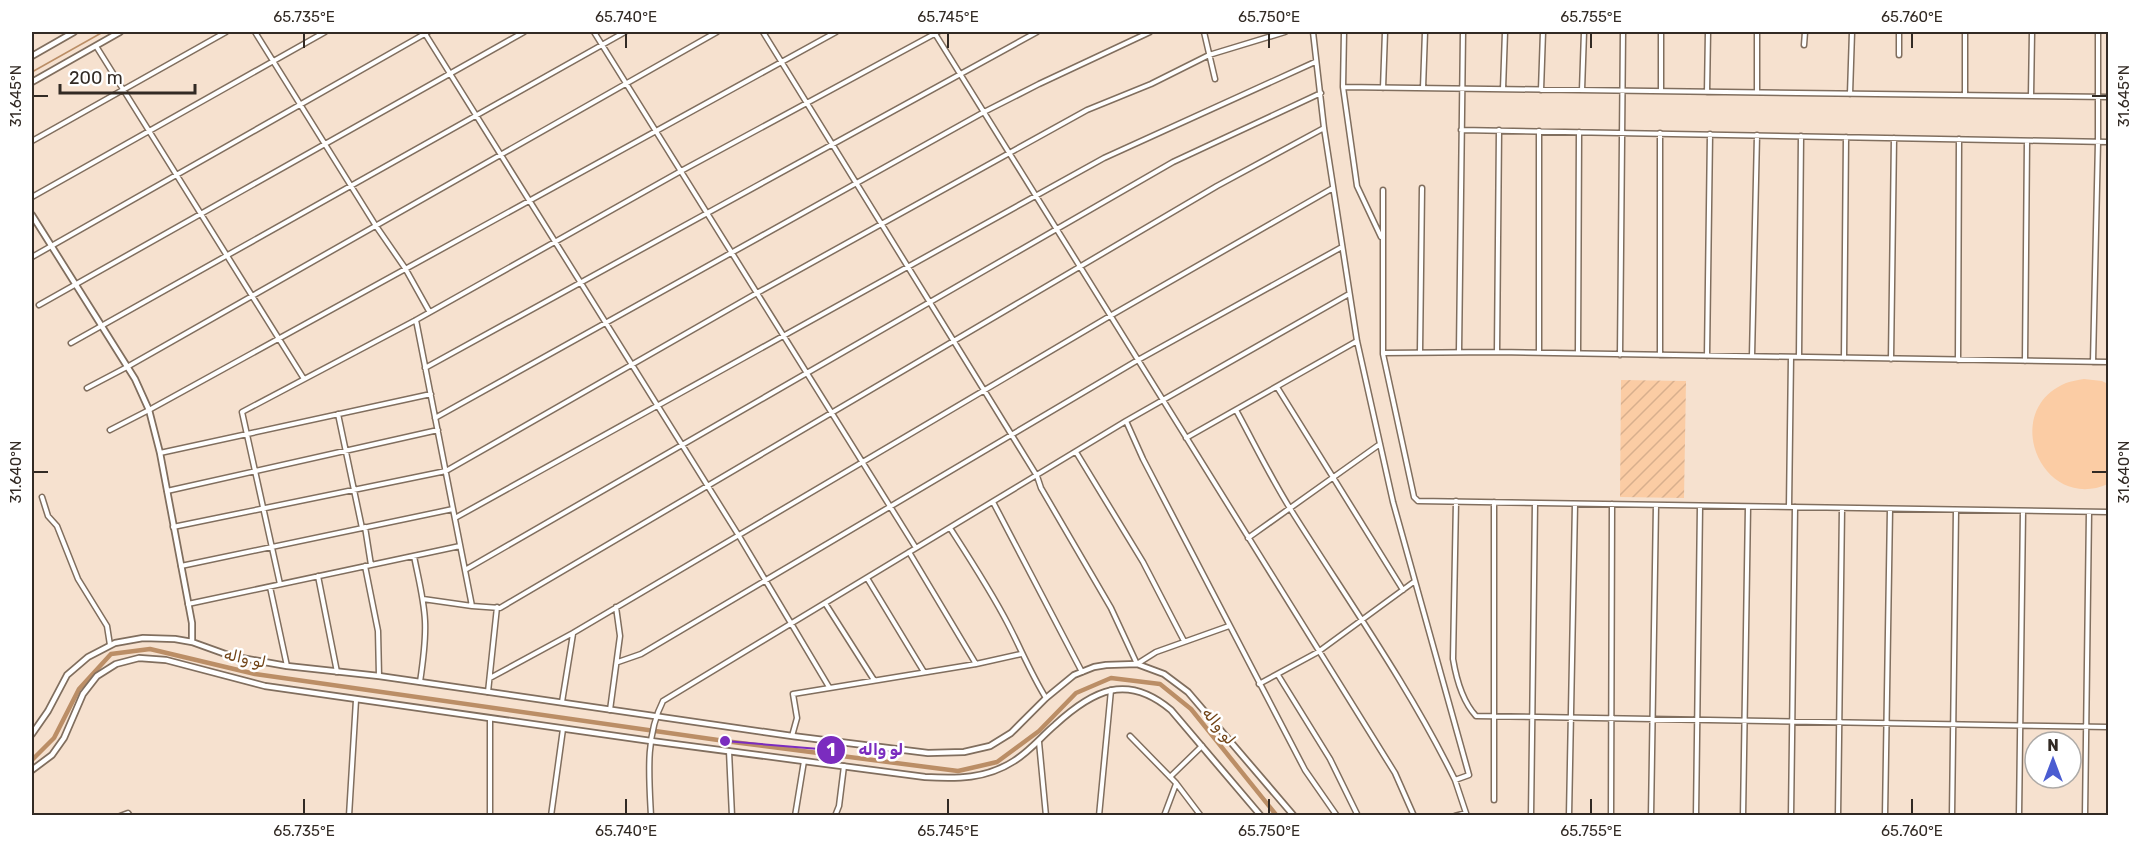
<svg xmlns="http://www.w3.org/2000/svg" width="2140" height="847" font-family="Rubik,Cairo,sans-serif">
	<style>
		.garden { fill: url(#garden-furrows) }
		.pitch { fill: #fbcca4 }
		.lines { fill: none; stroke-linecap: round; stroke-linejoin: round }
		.stream { stroke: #bb8e66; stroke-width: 1.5 }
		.canal { stroke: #bb8e66; stroke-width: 4.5 }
		.minor-casing { stroke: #806e5e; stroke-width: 7 }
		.tertiary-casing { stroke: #806e5e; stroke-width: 8 }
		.minor { stroke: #fff; stroke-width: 4 }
		.tertiary { stroke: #fff; stroke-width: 4.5 }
		.ticks { fill: none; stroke: #322a24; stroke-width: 2 }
		.labels { text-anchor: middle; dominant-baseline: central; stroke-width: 5; stroke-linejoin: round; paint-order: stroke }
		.water-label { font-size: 16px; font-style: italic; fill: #724518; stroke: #fff }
		.leader { fill: none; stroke: #7b2cbf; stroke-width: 2 }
		.callout-dot { fill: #7b2cbf; stroke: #fff; stroke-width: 2 }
		.mark-label { font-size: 18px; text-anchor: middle; font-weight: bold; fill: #fff }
		.callout-label { font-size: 16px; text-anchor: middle; font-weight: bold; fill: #7b2cbf; stroke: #fff; stroke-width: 5; stroke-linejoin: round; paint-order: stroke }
		.neatline { fill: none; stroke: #322a24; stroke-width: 2 }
		.ticks-label { font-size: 15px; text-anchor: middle; fill: #322a24 }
	</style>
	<defs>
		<pattern id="garden-furrows" width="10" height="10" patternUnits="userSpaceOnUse" patternTransform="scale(1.5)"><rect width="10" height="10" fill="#fbcca4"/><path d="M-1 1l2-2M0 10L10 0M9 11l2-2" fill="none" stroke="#d8af8d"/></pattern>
	</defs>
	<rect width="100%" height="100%" fill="#f6e1cf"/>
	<path class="garden" d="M1621,380L1686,381L1684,498L1620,497Z"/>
	<path class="pitch" d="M2084,379L2102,381L2108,384V484C2042,513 1999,411 2066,383C2071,381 2078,380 2084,379Z"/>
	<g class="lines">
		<path class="stream" d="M32,72L103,32"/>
		<path class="canal" d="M32,760L54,738L79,689L111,654L150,649L255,674L725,741L958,771L997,762L1039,731L1076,693L1111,678L1160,684L1191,709L1277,816"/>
		<defs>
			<path id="minor" d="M255,32L376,226L405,268L429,311
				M424,32L739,536L829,687
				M594,32L916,548
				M763,32L1037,476L1041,488L1111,608L1137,664L1156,652L1229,626
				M934,32L1395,773L1414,816
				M1204,32L1215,79
				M1313,32L1324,128L1357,341L1393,502L1469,775L1455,780L1466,813L1455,816
				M1344,32L1343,87L1357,186L1381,237
				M1757,32V92
				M1804,45L1805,32
				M96,46L304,379
				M1899,55V32
				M1343,87L2108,97
				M1383,88L1385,32
				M1423,88L1425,32
				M1503,89L1505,32
				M1541,90L1543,32
				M1582,90L1584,32
				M1661,91V32
				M1707,92L1708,32
				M1850,94L1852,32
				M1965,95V32
				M2031,96L2032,32
				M1461,130L2108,142
				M1539,131V352
				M1660,133V355
				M32,141L226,32
				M1383,190V354L1414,497L1418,501L2108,512
				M32,197L325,32
				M32,257L428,32
				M39,305L524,32
				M416,320L472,606
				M71,343L625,32
				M1420,352L1422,188
				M1459,352L1463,32
				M1497,352L1499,130
				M1383,353L1497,352L2108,362
				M1578,353L1579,132
				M1620,355L1623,32
				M1707,356L1710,134
				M1752,356L1757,135
				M1799,357L1801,136
				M1844,358L1846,137
				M1891,359L1894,138
				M1958,360L1959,139
				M2025,361L2027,141
				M2093,362L2098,142V32
				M425,368L1037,32
				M1277,387L1403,590
				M87,388L127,367L717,32
				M1236,410C1254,443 1271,478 1291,510C1347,599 1409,686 1455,780
				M338,414L362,528
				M435,418L984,112L1039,84L1150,32
				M1126,421L1143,459L1305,770L1337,816
				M110,430L149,410L836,32
				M1186,438L1357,341
				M1076,452L1143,562L1184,641
				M160,453L431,394
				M167,491L438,430
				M42,497L48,516L57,526L78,579L107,626L110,645
				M1456,501L1453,659C1456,677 1463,702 1476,716L2108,727
				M993,502L1082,672
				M1494,502V800
				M1789,507L1791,357
				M455,518L1104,158L1315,62
				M173,527L446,471L757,293L1087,110L1151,84L1209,55L1285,32
				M365,527L371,565
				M950,528C970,559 991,591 1008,624C1021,649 1031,674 1046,698
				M1248,538L1380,444
				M909,552L976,664
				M414,556C418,577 424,599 425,621C426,641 423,662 420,682
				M181,566L453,509
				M365,566L378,631L379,676
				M465,570L1173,162L1321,93
				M318,576L337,672
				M867,578L924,672
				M280,584L242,412L416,320L681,171L938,32
				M270,587L287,666
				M423,599L472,606L500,608L1217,186L1324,128
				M825,603L874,680
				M188,604L460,546
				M618,662L641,654L1138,360L1342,247
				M1278,675L1330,759L1358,816
				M490,678L573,633L1110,316L1333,188
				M1259,684L1318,652L1415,581
				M488,692L497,607
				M562,702L573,634
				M610,710L620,636L616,607
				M490,718V816
				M792,736L797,718L793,694L976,664L1021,654
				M1130,736L1176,783L1201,816
				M1039,742L1046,816
				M729,751L732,816
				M1170,777L1202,746
				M120,816L128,813L130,816
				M349,816L356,700
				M551,816L563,729
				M651,816C649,777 645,736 663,701L1126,421L1349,294
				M795,816L804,761
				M835,816L839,806L844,766
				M1099,816L1111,690
				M1164,816L1176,784
				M1531,816L1535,503
				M1569,816L1575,504
				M1611,816L1612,504
				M1651,816L1656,505
				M1696,816L1700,506
				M1743,816L1748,507
				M1791,816L1795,507
				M1838,816L1842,508
				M1885,816L1890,509
				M1952,816L1956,510
				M2019,816L2023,511
				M2085,816L2089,512"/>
			<path id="tertiary" d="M32,56L74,32
				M32,82L120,32
				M32,215L135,379L149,410L160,453L192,623V642
				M32,734L48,711L67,675L88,657L115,643L143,638L175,639L192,642L231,656L287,666L379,676L792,736L928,753L964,752L990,746L1011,733L1046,698L1074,675L1094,667L1106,665L1137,664L1164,674L1188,692L1294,816
				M32,770L52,755L64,738L83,694L97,676L116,664L139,658L166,660L265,686L651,741L925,777C957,779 986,779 1014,761C1030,751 1041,737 1055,725C1093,690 1127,673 1171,710L1261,816"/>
		</defs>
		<use href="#minor" class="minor-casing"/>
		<use href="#tertiary" class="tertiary-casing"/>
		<use href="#minor" class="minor"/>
		<use href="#tertiary" class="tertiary"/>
	</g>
	<path class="ticks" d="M304,33V48M626,33V48M948,33V48M1269,33V48M1591,33V48M1912,33V48M33,96H48M2092,96H2107M33,472H48M2092,472H2107M304,799V814M626,799V814M948,799V814M1269,799V814M1591,799V814M1912,799V814"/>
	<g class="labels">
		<g class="water-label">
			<text transform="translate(245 658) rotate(12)">لو واله</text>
			<text transform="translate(1219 726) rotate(51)">لو واله</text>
		</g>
	</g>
	<path class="leader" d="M725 741L831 750"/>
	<g class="callout-dot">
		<circle cx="725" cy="741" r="6"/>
		<circle cx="831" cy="750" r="15"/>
	</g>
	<g class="mark-label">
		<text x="831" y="756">1</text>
	</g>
	<g class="callout-label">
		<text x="881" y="755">لو واله</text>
	</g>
	<rect width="2140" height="847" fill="none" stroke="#ffffff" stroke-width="66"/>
	<g transform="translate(2053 760)"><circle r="28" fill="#ffffff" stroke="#adaaa7" stroke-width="1.5"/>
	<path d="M0-4.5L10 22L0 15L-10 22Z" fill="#4a5cd1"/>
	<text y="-9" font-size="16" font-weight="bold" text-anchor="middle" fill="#322a24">N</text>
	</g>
	<path d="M60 84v9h135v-9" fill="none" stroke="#322a24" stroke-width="3"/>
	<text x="69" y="84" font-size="18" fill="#322a24" stroke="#ffffff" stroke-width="4.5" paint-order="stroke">200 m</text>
	<rect x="33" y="33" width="2074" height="781" class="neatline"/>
	<g class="ticks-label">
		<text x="304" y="22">65.735°E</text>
		<text x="626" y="22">65.740°E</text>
		<text x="948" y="22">65.745°E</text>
		<text x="1269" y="22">65.750°E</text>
		<text x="1591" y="22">65.755°E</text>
		<text x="1912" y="22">65.760°E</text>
		<text transform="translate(16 96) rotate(-90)" y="5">31.645°N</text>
		<text transform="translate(2124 96) rotate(-90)" y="5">31.645°N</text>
		<text transform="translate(16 472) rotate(-90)" y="5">31.640°N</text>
		<text transform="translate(2124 472) rotate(-90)" y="5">31.640°N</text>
		<text x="304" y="836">65.735°E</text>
		<text x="626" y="836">65.740°E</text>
		<text x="948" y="836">65.745°E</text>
		<text x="1269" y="836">65.750°E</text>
		<text x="1591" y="836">65.755°E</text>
		<text x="1912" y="836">65.760°E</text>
	</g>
</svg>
